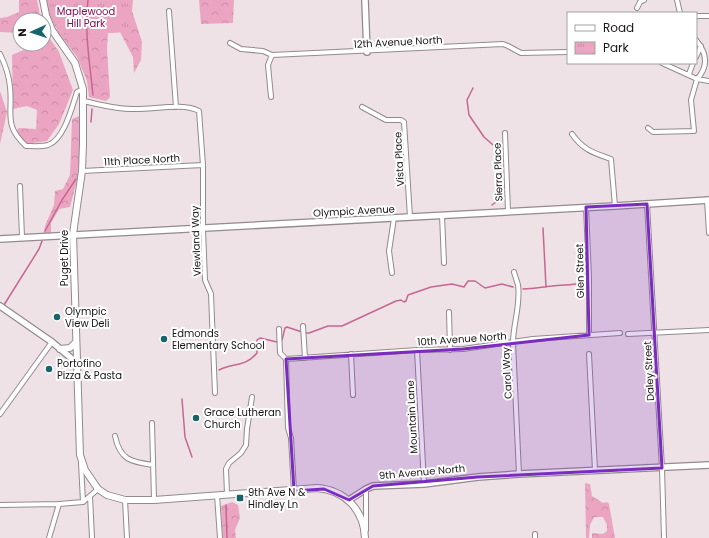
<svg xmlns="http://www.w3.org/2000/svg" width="709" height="538" font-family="Poppins,sans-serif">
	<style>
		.forest { fill: url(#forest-crowns) }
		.park { fill: url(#park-tufts) }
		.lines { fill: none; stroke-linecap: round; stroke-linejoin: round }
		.stream { stroke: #c66792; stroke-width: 1.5 }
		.street-casing { stroke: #948a8e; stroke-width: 6 }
		.secondary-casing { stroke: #948a8e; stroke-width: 8 }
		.primary-casing { stroke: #948a8e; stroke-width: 8 }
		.street { stroke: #fff; stroke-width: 4 }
		.secondary { stroke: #fff; stroke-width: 5.5 }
		.primary { stroke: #fff; stroke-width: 6 }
		.marked { fill: #7b2cbf; fill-opacity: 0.2; stroke: #7b2cbf; stroke-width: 3; stroke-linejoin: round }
		.poi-dot { fill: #17656b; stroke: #fff; stroke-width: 1.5 }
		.labels { text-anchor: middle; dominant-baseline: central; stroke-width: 4; stroke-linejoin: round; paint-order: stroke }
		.park-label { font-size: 10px; fill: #830b51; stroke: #fff }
		.street-label { font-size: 10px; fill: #191517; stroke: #fff }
		.poi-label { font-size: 10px; fill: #191517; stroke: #fff; text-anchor: start }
	</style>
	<defs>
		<pattern id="forest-crowns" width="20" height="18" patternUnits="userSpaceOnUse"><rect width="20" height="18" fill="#eba5c2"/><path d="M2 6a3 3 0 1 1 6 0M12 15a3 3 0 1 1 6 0" fill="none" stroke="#c98da6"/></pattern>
		<pattern id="park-tufts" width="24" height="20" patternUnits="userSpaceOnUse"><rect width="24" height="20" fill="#eba5c2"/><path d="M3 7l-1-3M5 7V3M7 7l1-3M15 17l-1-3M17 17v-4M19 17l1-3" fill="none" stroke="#c98da6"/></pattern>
	</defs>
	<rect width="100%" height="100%" fill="#eee2e6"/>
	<path class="forest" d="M19,0H37L41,20H20V33L0,32V18L7,17L19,12Z
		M47,0H133L132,11L142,42L141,60L134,73L133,57L120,32L108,33L107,49L110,97L106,101L89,97L87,81L77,57L60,35L48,12Z
		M199,0H234L233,23L201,24Z
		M44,27L46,33L59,52L73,90L59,124L47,141L26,144L16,131L19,128L36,129L37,110L27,106L13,109L12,55L28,48L27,44H44Z
		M0,91L7,112L0,144Z
		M79,116L81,145L78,176L70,207L59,209L51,223V236L43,235L45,226L54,205L55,191L63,189L70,175L72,119Z
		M585,483L590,484L592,496L603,503L607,502L609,504L615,538H592V533L603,534L607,531V525L603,517H594L590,525L589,538H586Z
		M232,502L238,505L240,518L235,530L236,538H223L221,506Z"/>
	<path class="park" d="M47,0H127L129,32L60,35L48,12Z"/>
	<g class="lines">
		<path class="stream" d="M88,0C84,29 90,66 93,95
			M473,88L467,100L469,115L484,137L500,151L501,172
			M91,122L92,109
			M498,199L501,194V178
			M492,205L496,202
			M543,228L546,287
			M45,231L62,200L76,179
			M523,289C533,289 542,287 552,286C562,284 571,286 580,283
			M4,305L39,249L42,241
			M306,333H309L328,326H342L396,301L401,300L404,302L406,301L408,295L431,287L452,284L464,287L468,281H475L485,288L502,284L513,287
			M282,340L285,328L287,327L302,332
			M219,370C234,362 244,368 257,353V340L260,338L277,342
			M182,399L185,437L192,457
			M226,505L227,538"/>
		<defs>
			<path id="street" d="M677,0L680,13
				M637,8L640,2L644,0
				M169,11L176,107
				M696,16H709
				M696,40C707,53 709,66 697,79
				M230,43L241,49L263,51L272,55L503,44L508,46L521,53L568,52
				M0,54C5,64 9,76 10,87C13,113 3,125 26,146C32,146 41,147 48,145C64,140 72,107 77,92L83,89
				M696,57L701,46
				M662,63L697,79L709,81
				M689,74L693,63
				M271,97L268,65L272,55
				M84,101C100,105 116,109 132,109C152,110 183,102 199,111L203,165V229L205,280L211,294L215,393
				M362,107L386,120H401L404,122L410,217
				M648,128L653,132L694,131L691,100L697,79
				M505,133L508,211
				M572,134C583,150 594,153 611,159L615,206
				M82,171L203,165
				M20,186L22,237
				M707,200L709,233
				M647,204L662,468L664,538
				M586,207L589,278V335
				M442,215L444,263
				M514,272C515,276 517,281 518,285C521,304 513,324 513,343L519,474
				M392,273L389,251L394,218
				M449,312L450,350
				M303,326L305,358
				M279,329L280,353L286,359
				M628,334L709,330
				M417,350L424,484
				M351,354L353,395
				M589,354L595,470
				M286,359L417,350L463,349L533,339L620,333
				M286,359L288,428L291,438L294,491
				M0,414L52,342
				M152,423L154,500
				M115,436C120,460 131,462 153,465
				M81,463L83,502
				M227,494L226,469L229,463L241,453L246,445L247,429L252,397
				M217,495L220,538
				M90,496L92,538
				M125,500L127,538
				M0,505L59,504L83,502L98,489
				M366,530V489
				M535,534V538
				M49,538L59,504"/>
			<path id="secondary" d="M365,0L367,52
				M0,239L615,206L709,200
				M0,306L52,342L77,363
				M349,500L366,489L373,486L424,484L478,477L519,474L709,465"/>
			<path id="primary" d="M43,0L46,15L52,30L75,63L83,89V144L82,171L73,234L80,455L85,470L98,489L107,495L125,500H154L317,488C345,490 364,510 365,538
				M60,349L70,348L76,342"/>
		</defs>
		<use href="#street" class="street-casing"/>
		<use href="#secondary" class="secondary-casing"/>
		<use href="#primary" class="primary-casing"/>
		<use href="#street" class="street"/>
		<use href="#secondary" class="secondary"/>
		<use href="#primary" class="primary"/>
	</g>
	<path class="marked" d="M647,204L662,468L478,477L373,486L349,500L324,489L294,491L286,359L463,349L589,335L586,207Z"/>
	<g class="poi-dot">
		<circle cx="57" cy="317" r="4"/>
		<circle cx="164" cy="339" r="4"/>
		<circle cx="49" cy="369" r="4"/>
		<circle cx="196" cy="418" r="4"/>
		<rect x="236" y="494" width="8" height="8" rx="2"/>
	</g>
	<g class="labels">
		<g class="park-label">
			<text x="86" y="11">Maplewood<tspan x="86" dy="12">Hill Park</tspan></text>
		</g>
		<g class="street-label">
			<text transform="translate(398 42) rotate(-3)">12th Avenue North</text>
			<text transform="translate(399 159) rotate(-93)">Vista Place</text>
			<text transform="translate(142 160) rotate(-3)">11th Place North</text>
			<text transform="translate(498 172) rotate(-92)">Sierra Place</text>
			<text transform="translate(354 211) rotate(-3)">Olympic Avenue</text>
			<text transform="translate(196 241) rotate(-92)">Viewland Way</text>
			<text transform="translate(64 258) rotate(-90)">Puget Drive</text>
			<text transform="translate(580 271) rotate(-91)">Glen Street</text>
			<text transform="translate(462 339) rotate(-4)">10th Avenue North</text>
			<text transform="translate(649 371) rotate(-93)">Daley Street</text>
			<text transform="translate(507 373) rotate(-93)">Carol Way</text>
			<text transform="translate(412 417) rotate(-93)">Mountain Lane</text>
			<text transform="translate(422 472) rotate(-5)">9th Avenue North</text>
		</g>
		<g class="poi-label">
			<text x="65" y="311">Olympic<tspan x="65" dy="12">View Deli</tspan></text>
			<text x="172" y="333">Edmonds<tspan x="172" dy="12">Elementary School</tspan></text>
			<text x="57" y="363">Portofino<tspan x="57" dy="12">Pizza &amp; Pasta</tspan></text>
			<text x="204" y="412">Grace Lutheran<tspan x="204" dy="12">Church</tspan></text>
			<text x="248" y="492">9th Ave N &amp;<tspan x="248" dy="12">Hindley Ln</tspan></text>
		</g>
	</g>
	<rect x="567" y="12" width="130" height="52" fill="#ffffff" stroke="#a3a1a2"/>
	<rect x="575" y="25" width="20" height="6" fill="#ffffff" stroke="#a3a1a2"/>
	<text x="603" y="32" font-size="12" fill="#191517">Road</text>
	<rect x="575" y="42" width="20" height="12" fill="url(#park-tufts)" stroke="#a3a1a2"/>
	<text x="603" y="52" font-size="12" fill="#191517">Park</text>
	<g transform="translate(32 32) rotate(267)"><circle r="19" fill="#ffffff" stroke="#a3a1a2"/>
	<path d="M0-3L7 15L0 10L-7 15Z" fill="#17656b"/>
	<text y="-6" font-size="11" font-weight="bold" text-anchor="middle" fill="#191517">N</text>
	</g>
</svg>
